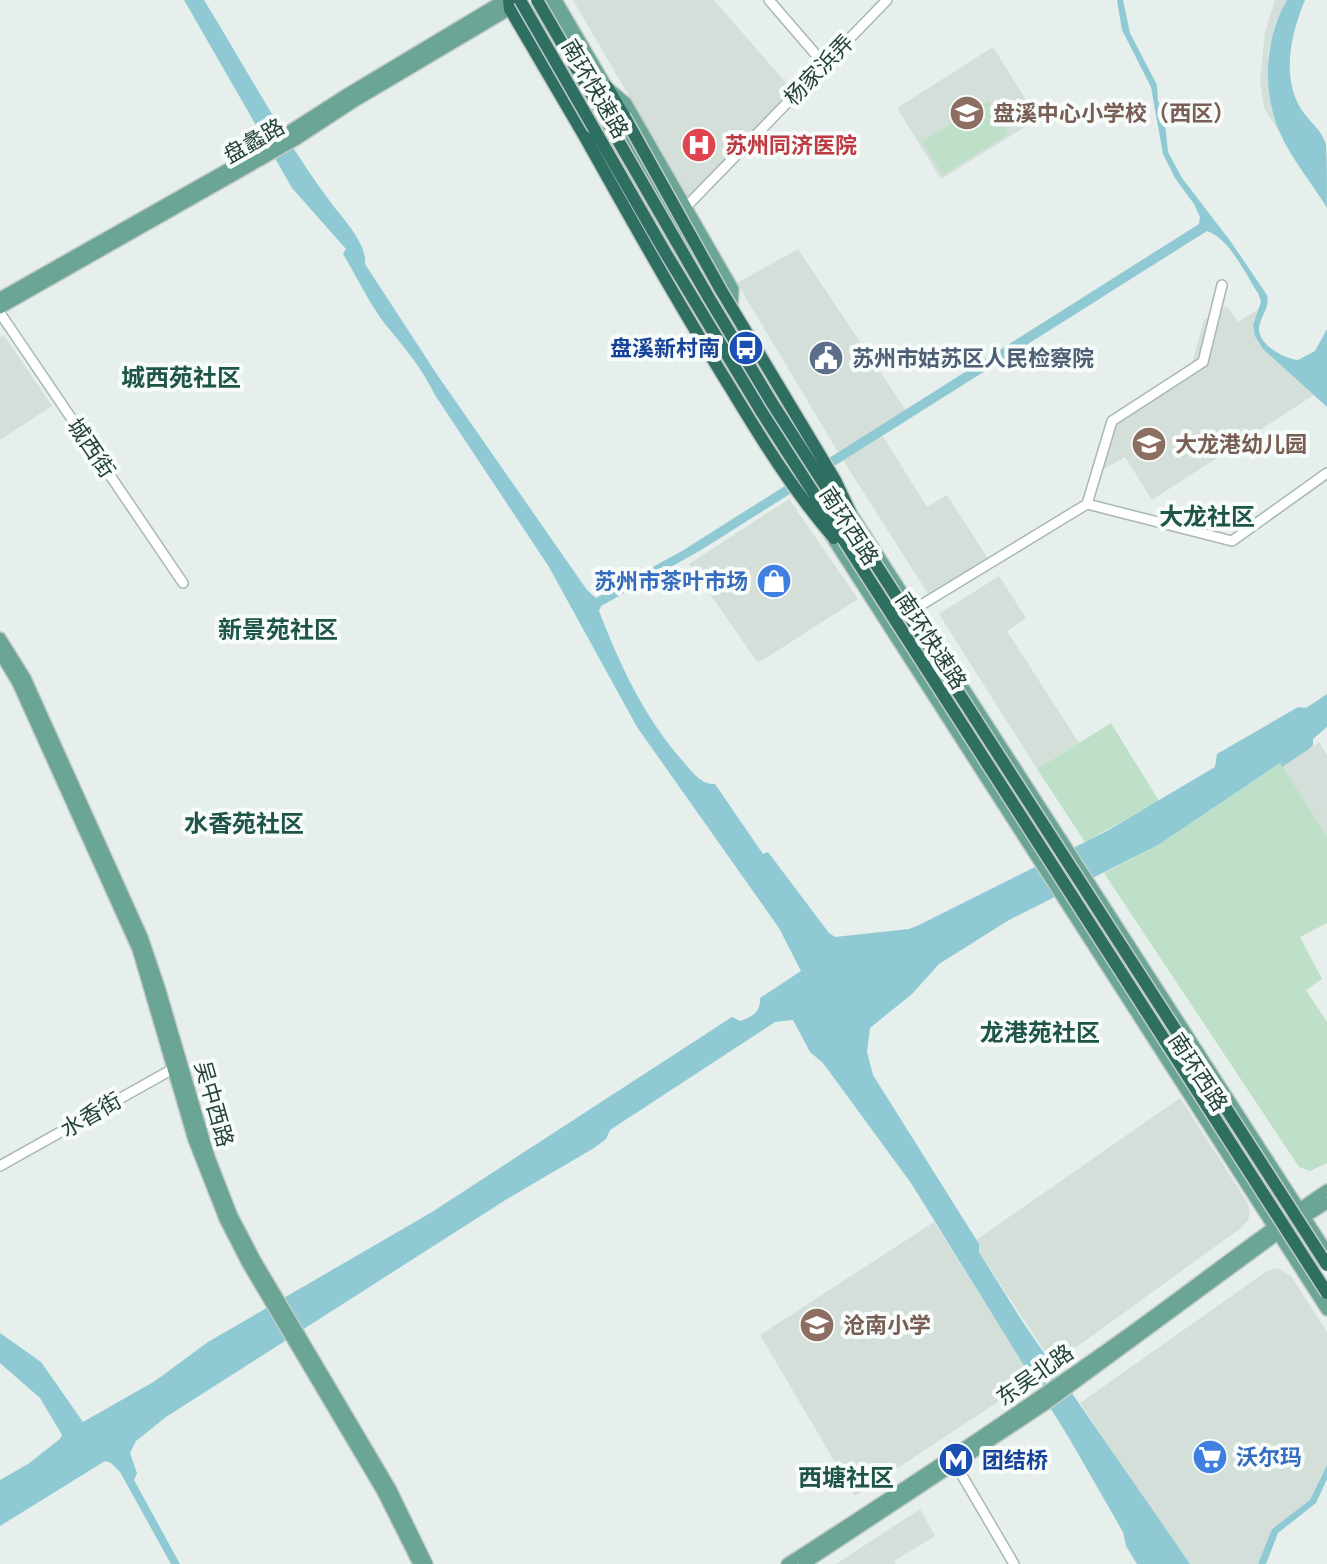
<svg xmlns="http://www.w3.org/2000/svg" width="1327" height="1564" font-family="Signika,'Noto Sans SC',sans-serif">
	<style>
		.built { fill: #d4dfda }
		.green { fill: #bfe0c8 }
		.water { fill: #8ec9d4 }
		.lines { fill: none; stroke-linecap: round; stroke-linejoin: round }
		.minor-casing { stroke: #a8b8b2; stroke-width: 12 }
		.major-casing { stroke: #c2cac8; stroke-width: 14 }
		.highway-casing { stroke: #c2cac8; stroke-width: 15 }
		.minor { stroke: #fff; stroke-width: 9 }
		.major { stroke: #6aa596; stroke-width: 11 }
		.highway { stroke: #2f6f62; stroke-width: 12 }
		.highway-bridge-casing { stroke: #c2cac8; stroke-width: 15; stroke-linecap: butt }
		.highway-bridge { stroke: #2f6f62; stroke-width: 12 }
		.labels { text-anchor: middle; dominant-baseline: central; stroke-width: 8; stroke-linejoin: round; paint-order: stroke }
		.street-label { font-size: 22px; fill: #24423a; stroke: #f7fbf9 }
		.education-label { font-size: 22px; font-weight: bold; fill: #785e54; stroke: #f7fbf9; text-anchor: start }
		.health-label { font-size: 22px; font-weight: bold; fill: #be3a42; stroke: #f7fbf9; text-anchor: start }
		.transit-label { font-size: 22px; font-weight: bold; fill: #164399; stroke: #f7fbf9; text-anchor: end }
		.service-label { font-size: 22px; font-weight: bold; fill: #4e5e75; stroke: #f7fbf9; text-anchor: start }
		.shop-label { font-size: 22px; font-weight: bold; fill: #366cbe; stroke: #f7fbf9; text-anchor: end }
		.neighbourhood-label { font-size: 24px; font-weight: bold; fill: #1f5548; stroke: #f7fbf9 }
	</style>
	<rect width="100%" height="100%" fill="#e6efeb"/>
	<path class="built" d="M573,0H714L793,91L689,199Z
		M1275,0H1287L1275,24L1268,53L1272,109L1281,135L1264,108L1260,81L1265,32Z
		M993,47L1038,119L941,179L897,108Z
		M798,249L907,412L838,452L737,283Z
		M1227,306L1238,322L1259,309L1253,325L1263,349L1314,395L1152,500L1125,457L1092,476L1104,431L1188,377L1204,320Z
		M4,335L52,406L0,440V337Z
		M882,435L927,507L947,495L990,562L930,597L843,460Z
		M789,499L858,599L758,663L689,564Z
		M999,576L1026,618L1007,631L1079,743L1037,769L939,614Z
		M1319,742L1327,755V836L1282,767Z
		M1180,1098L1248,1203L1250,1213L1248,1220L1241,1228L1053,1364L979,1252L976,1240Z
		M934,1222L1033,1379L855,1496L760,1335Z
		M1278,1268L1291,1276L1327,1332V1465L1310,1500L1272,1529L1258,1564H1190L1181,1554L1080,1403L1267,1271Z
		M920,1509L935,1536L894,1561L896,1564H836Z"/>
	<path class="green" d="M988,101L1008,134L943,175L922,142Z
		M1111,723L1159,801L1085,842L1037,769Z
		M1280,763L1327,836V923L1300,937L1322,979L1306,990L1327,1022V1163L1310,1171L1299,1167L1104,873L1158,845Z"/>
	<path class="water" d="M184,0H204C245,67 282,136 329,200C341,217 367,242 365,264L438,376L587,590L596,598L682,551L1199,224L1200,217L1194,204L1175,178L1163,154L1151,87L1122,30L1117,0H1123L1130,33L1157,85L1158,101L1164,115L1168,152L1182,178L1231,242L1267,295C1270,308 1261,315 1259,327C1257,344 1284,359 1298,360L1315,351L1327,329V407L1263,349L1255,336L1253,325L1261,302L1259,295C1246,275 1230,239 1207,231L701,550L601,606L599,611C620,665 643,715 681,759C690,769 700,785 715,784L763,854L768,852L829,933L835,937L909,929L919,925L1107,831L1215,767L1217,754L1293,710L1298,707L1306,708L1327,694V727L1313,739V745L1309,749L1282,767L1280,763L1158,845L1009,920L939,964L912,994L870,1028L867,1052L873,1075L979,1244V1252L1024,1324L1190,1564H1137L1126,1546L1123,1532L1069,1438L911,1183L823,1063L810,1052L793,1020L775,1022L610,1130L606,1139L594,1148L507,1199L166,1417L136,1441L130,1453L137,1473L134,1480L180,1564H171L120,1472L111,1463L105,1461L0,1526V1480L28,1464L60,1439L62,1435L40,1398L0,1363V1333L41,1362L83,1422L155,1381L208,1342L432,1212L732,1017L740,1021C752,1017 761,1012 760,998L801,971L779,928L637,727L549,567L435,395C422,368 404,347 385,324C369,303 357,277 343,254L346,249L292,188Z
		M1287,0H1305C1291,33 1281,77 1301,109C1309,122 1322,129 1326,145C1327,160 1327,191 1327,208C1312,183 1292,160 1280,133C1262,91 1264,39 1287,0Z
		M1327,1465V1479L1316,1503L1278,1533L1266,1564H1258L1272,1529L1310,1500Z"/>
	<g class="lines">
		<defs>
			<path id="minor" d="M769,0L824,64
				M683,210L887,0
				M0,313L183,583
				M1087,504L1112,421L1203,362L1222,285
				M890,624L1087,504L1232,541L1327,473
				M0,1166L178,1066
				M953,1460L1014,1564"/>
			<path id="major" d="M546,0L602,101
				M556,0L607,87L626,103L733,289L732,309
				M617,127L746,348L797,428
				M0,298L249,157L349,93L504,0
				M0,308L297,139L355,101L517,5
				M699,326L790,471
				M849,510L1327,1252
				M829,533L1327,1310
				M0,638L25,678L142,937L159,987L209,1157L232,1216L255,1260L390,1488L427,1564
				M0,653L18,683L138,949L194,1140L225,1219L248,1264L383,1492L419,1564
				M787,1564C891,1497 994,1429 1096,1357C1174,1303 1248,1243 1327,1190
				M804,1564L1046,1404L1279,1233L1327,1203"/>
			<path id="highway" d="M509,0L510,9L585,137
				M607,87L624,116"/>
		</defs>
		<use href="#minor" class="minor-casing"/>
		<use href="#major" class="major-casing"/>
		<use href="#highway" class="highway-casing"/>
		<use href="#minor" class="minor"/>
		<use href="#major" class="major"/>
		<use href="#highway" class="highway"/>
		<defs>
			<path id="highway-bridge" d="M520,0L665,252L761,411L1327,1293
				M537,0L709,298L772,403L1327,1265
				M624,116L721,290L835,480L852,516
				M585,137C632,221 679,305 730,387C762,440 794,492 834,538"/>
		</defs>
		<use href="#highway-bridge" class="highway-bridge-casing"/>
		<use href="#highway-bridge" class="highway-bridge"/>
	</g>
	<defs>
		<symbol id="school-disc" viewBox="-11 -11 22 22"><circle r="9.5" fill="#8d6e63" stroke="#f7fbf9"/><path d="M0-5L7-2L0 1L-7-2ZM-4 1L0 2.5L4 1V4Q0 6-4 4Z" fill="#fff"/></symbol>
		<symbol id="hospital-disc" viewBox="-11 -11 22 22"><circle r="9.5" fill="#e0444e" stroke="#f7fbf9"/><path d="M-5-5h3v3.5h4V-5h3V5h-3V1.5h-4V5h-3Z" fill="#fff"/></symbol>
		<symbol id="bus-disc" viewBox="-11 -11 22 22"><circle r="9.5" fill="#1a4fb4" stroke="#f7fbf9"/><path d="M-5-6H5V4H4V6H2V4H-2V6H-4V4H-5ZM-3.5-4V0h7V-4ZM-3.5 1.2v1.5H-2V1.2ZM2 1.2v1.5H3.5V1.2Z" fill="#fff"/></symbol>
		<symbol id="civic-disc" viewBox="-11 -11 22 22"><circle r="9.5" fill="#5c6f8a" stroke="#f7fbf9"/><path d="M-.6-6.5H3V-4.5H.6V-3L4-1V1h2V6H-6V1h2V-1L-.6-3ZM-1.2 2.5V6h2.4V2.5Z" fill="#fff"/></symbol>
		<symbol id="shop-disc" viewBox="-11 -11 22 22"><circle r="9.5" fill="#3f7fe0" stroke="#f7fbf9"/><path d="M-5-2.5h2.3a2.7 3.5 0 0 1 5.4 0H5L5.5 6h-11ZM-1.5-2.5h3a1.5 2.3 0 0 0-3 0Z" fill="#fff"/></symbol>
		<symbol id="supermarket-disc" viewBox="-11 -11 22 22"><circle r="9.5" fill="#3f7fe0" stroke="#f7fbf9"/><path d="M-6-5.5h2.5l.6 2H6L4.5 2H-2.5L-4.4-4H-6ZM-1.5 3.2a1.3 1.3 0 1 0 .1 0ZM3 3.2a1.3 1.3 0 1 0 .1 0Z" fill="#fff"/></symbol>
		<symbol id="metro-disc" viewBox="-11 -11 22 22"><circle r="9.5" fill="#1a4fb4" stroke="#f7fbf9"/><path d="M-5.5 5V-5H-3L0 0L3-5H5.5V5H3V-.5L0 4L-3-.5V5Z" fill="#fff"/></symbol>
	</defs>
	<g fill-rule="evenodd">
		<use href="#school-disc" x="947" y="93" width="40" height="40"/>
		<use href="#hospital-disc" x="679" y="125" width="40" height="40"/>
		<use href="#bus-disc" x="726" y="328" width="40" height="40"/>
		<use href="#civic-disc" x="806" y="338" width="40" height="40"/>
		<use href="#school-disc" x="1129" y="424" width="40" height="40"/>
		<use href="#shop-disc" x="754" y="561" width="40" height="40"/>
		<use href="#school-disc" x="797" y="1305" width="40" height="40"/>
		<use href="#supermarket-disc" x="1190" y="1437" width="40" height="40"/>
		<use href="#metro-disc" x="936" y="1440" width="40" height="40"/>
	</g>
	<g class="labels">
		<g class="street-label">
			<text transform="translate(819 70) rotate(-46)">杨家浜弄</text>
			<text transform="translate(595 89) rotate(60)">南环快速路</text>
			<text transform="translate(254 141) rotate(-30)">盘蠡路</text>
			<text transform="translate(91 448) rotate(56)">城西街</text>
			<text transform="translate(849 526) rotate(57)">南环西路</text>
			<text transform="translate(931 641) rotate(57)">南环快速路</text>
			<text transform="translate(1198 1072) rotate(57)">南环西路</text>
			<text transform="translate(214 1104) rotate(74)">吴中西路</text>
			<text transform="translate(91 1115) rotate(-30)">水香街</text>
			<text transform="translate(1035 1375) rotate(-35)">东吴北路</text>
		</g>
		<g class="education-label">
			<text x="993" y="113">盘溪中心小学校（西区）</text>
			<text x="1175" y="444">大龙港幼儿园</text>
			<text x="843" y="1325">沧南小学</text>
		</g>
		<g class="health-label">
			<text x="725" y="145">苏州同济医院</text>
		</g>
		<g class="transit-label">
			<text x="720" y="348">盘溪新村南</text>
			<text x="982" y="1460" text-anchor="start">团结桥</text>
		</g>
		<g class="service-label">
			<text x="852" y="358">苏州市姑苏区人民检察院</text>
		</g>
		<g class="shop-label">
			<text x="748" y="581">苏州市茶叶市场</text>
			<text x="1236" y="1457" text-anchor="start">沃尔玛</text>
		</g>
		<g class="neighbourhood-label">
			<text x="181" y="378">城西苑社区</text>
			<text x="1207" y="517">大龙社区</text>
			<text x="278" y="630">新景苑社区</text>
			<text x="244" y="824">水香苑社区</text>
			<text x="1040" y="1033">龙港苑社区</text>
			<text x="846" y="1478">西塘社区</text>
		</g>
	</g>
</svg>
